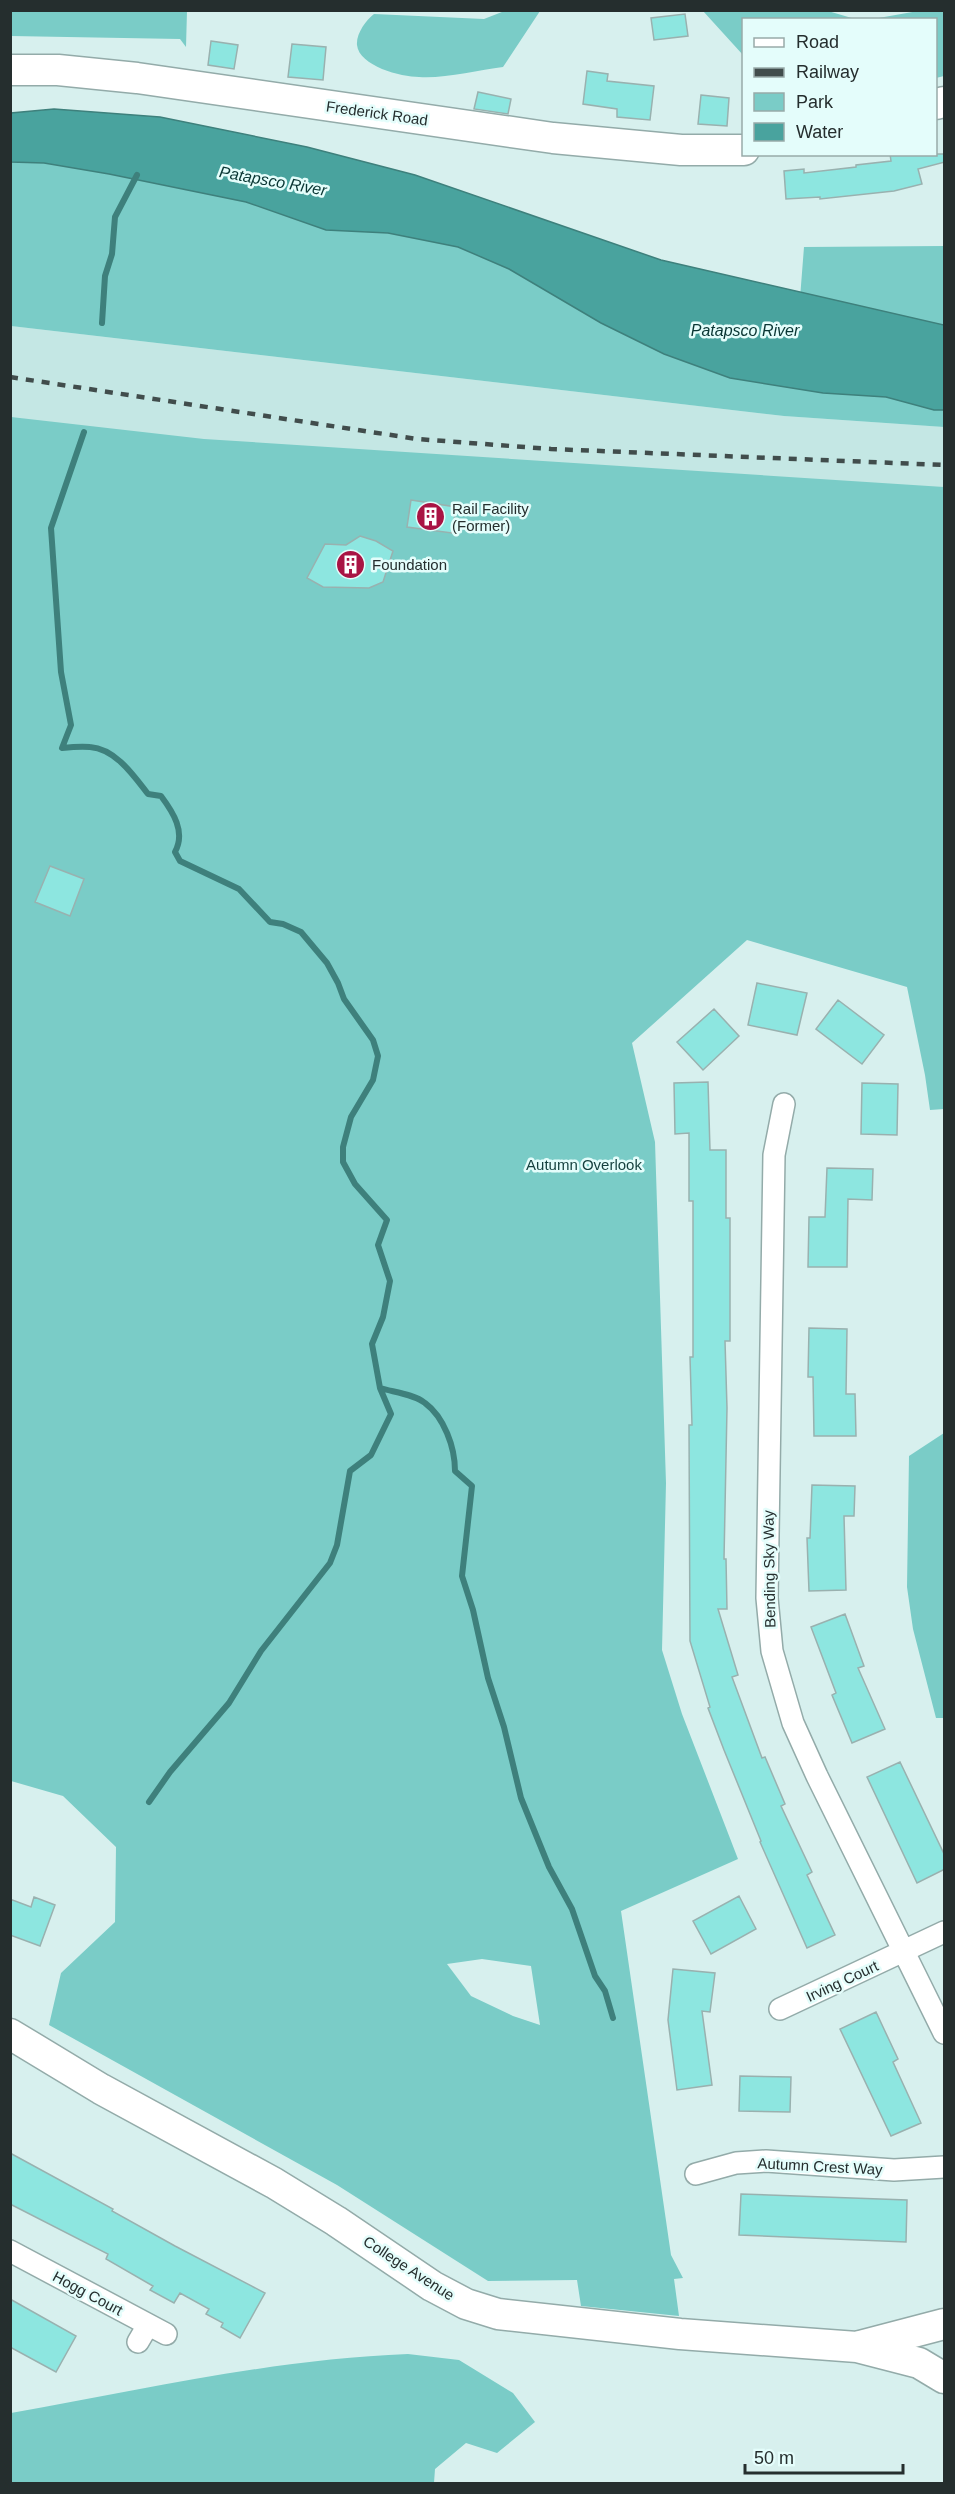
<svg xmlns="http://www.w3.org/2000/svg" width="955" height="2494" font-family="Arial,sans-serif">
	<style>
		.built { fill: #c4e7e4 }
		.green { fill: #7accc7; fill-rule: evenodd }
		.water { fill: #49a39e; stroke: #3e807c; stroke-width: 1.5 }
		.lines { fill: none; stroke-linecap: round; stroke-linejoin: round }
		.stream { stroke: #3e807c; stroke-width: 6 }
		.building { fill: #8de6e0; stroke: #99b1af; stroke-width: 1.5 }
		.street-casing { stroke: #93aba9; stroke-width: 24 }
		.secondary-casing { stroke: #93aba9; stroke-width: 33 }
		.street { stroke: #fff; stroke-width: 21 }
		.secondary { stroke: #fff; stroke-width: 30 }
		.rail { stroke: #414d4c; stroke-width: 4.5; stroke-dasharray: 8 8; stroke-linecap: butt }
		.labels { text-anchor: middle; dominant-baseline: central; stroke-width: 5; stroke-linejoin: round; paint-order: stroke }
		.street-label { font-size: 15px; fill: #252e2e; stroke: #e4fdfb }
		.poi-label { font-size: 15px; fill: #252e2e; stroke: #e4fdfb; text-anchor: start }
		.park-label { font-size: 15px; fill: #143f3d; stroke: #e4fdfb }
		.water-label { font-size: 16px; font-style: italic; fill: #0a3634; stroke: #e4fdfb }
	</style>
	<rect width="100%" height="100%" fill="#d7f0ee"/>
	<path class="built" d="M11,326L784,416L944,427V501L11,427Z"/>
	<path class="green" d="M507,10L540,11L503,67C478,70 443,79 419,77C401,77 359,66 357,45C356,34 366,20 374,14L484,19Z
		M10,11H187L186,47L180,39L11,36Z
		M703,11H828L855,19L744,20L743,55Z
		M918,11H944V76L936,78V20L873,19Z
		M11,162L44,163L109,174L246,202L326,230L388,233L458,247L509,269L601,323L664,354L730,378L793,388L804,247L944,246V427L784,416L11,326Z
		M11,417L204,439L944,487V1109L930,1110L925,1075L907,987L747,940L632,1043L655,1142L666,1483L662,1650L682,1714L738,1859L621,1911L671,2255L683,2278L674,2279L679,2316L581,2306L577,2280L488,2281L337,2185L49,2025L61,1973L115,1922L116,1847L63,1796L11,1781ZM482,1959L531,1966L540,2025L513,2016L471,1996L447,1964Z
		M944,1433V1718H936L913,1629L907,1587L909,1456Z
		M408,2354L459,2360L513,2393L535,2422L497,2453L466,2443L435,2469L434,2483H11V2413C142,2390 274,2359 408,2354Z"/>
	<path class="water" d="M54,109L160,117L307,147L415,175L661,260L944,325V410H934L886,397L823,393L730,378L664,354L601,323L509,269L458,247L388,233L326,230L246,202L109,174L44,163L11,162V113Z"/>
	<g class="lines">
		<path class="stream" d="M102,323L105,276L112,254L115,217L137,175
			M84,432L51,528L61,672L71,725L62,748C71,747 81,746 90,747C116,749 134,776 148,794L161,796C173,812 186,832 175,852L180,861L239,889L270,922L283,924L301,932L327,963L338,983L344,999L373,1040L378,1056L373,1080L351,1117L343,1147V1162L355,1184L387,1220L378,1245L390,1281L383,1317L372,1344L380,1388L391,1414L371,1455L350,1471L337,1545L330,1563L261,1651L229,1703L170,1772L149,1802
			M380,1388C393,1392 414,1394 425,1403C444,1417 455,1447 455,1471L472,1486L462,1576L473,1610L488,1678L504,1727L521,1798L549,1867L572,1909L595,1976L605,1991L613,2018"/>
	</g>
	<path class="building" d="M685,14L688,36L654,40L651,18Z
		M211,41L238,45L234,69L208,65Z
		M292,44L326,47L323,80L288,77Z
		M587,71L608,74L607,81L654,86L650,120L617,117V109L583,104Z
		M478,92L511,99L508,114L474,109Z
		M701,95L729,98L727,126L698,124Z
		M890,154H945V162L918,169L922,184L894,191L820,199V197L786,199L784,171L804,169V173L856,167V165L891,161Z
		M411,500L456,507L452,533L407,527Z
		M360,536L376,541L393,551L383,582L369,588L323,587L307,578L325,544L346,545Z
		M50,866L84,879L70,916L35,902Z
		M757,983L807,993L797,1035L748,1025Z
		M838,1000L884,1035L862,1064L816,1029Z
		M714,1009L739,1036L703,1070L677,1042Z
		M708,1082L710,1150H726V1218H730V1341H725L727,1408L724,1559H726L727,1609H718L738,1675L732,1677L762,1758L765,1757L785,1804L781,1806L812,1872L807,1875L835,1935L807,1948L760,1842L761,1841L724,1750L708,1708L710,1707L690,1641L689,1425H692L690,1357H693V1201H689V1133L675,1134L674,1083Z
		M862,1083L898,1084L897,1135L861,1134Z
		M827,1168L873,1169L872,1200L848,1199L847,1267H808L809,1217H825Z
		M809,1328L847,1329L846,1394H855L856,1436H814L813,1377H808Z
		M812,1485L855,1486L854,1516H844L846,1590L809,1591L807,1538H810Z
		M845,1614L864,1666L858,1668L885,1729L852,1743L832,1695L836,1693L811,1627Z
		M900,1762L945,1856V1869L917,1883L867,1777Z
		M739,1896L756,1929L711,1954L693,1921Z
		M34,1897L55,1905L40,1946L10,1935V1899L31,1907Z
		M673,1969L715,1973L710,2012L702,2011L712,2085L677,2090L668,2020Z
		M876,2012L898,2059L893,2062L921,2123L891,2136L840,2029Z
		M740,2076L791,2077L790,2112L739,2111Z
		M10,2153L113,2209L112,2211L175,2246L265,2293L240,2338L221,2327L223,2323L206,2314L209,2309L180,2293L174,2303L150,2290L153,2286L106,2259L108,2254L10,2204Z
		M741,2194L907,2200L906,2242L739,2235Z
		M10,2299L76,2336L56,2372L10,2347Z"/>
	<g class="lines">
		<defs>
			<path id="street" d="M784,1104L774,1155L767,1598L772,1651L793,1723L817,1776L944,2033
				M780,2009L944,1932
				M696,2174L736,2163L766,2161L894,2170L944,2167
				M10,2251L166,2334
				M138,2342L148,2325"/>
			<path id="secondary" d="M10,70H58L137,78L553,138L681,150H744
				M936,104L944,102
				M10,2034L101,2089L274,2183L336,2221L432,2286L466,2304L498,2314L680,2334L857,2347L919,2363L944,2378
				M860,2346L944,2324"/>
		</defs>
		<use href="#street" class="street-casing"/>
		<use href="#secondary" class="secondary-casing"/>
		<use href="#street" class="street"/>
		<use href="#secondary" class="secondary"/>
		<path class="rail" d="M10,377L417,439L551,449L944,465"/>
	</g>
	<defs>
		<symbol id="building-disc" viewBox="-11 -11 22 22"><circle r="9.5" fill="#a91444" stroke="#e4fdfb"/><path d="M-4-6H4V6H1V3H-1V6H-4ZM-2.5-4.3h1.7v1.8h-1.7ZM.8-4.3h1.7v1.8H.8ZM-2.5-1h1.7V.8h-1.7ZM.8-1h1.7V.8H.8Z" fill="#fff"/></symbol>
	</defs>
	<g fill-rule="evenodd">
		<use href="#building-disc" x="414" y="500" width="33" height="33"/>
		<use href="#building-disc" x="334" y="548" width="33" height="33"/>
	</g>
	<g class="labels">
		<g class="street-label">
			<text transform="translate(377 113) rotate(8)">Frederick Road</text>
			<text transform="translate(769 1569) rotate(-91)">Bending Sky Way</text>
			<text transform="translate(842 1981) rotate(-25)">Irving Court</text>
			<text transform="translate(820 2166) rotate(3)">Autumn Crest Way</text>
			<text transform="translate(409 2268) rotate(33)">College Avenue</text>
			<text transform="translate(88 2293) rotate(28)">Hogg Court</text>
		</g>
		<g class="poi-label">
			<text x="452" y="508">Rail Facility<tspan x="452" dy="17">(Former)</tspan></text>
			<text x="372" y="564">Foundation</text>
		</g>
		<g class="park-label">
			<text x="584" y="1164">Autumn Overlook</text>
		</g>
		<g class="water-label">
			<text transform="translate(273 181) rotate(10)">Patapsco River</text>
			<text x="745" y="330">Patapsco River</text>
		</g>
	</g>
	<rect width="955" height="2494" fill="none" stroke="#252e2e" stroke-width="24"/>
	<rect x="742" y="18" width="195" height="138" fill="#e4fdfb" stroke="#98aaa9" stroke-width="1.5"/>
	<rect x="754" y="38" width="30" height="9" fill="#ffffff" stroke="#98aaa9" stroke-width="1.5"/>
	<text x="796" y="48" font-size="18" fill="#252e2e">Road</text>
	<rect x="754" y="68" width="30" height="9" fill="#414d4c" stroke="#98aaa9" stroke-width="1.5"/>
	<text x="796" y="78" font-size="18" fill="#252e2e">Railway</text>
	<rect x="754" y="93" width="30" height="18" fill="#7accc7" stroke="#98aaa9" stroke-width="1.5"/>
	<text x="796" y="108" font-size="18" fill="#252e2e">Park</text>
	<rect x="754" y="123" width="30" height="18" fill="#49a39e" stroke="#98aaa9" stroke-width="1.5"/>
	<text x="796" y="138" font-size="18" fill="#252e2e">Water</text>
	<path d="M745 2464v9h158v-9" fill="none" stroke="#252e2e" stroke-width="3"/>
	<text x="754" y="2464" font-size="18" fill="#252e2e" stroke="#e4fdfb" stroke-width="4.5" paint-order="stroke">50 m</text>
</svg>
